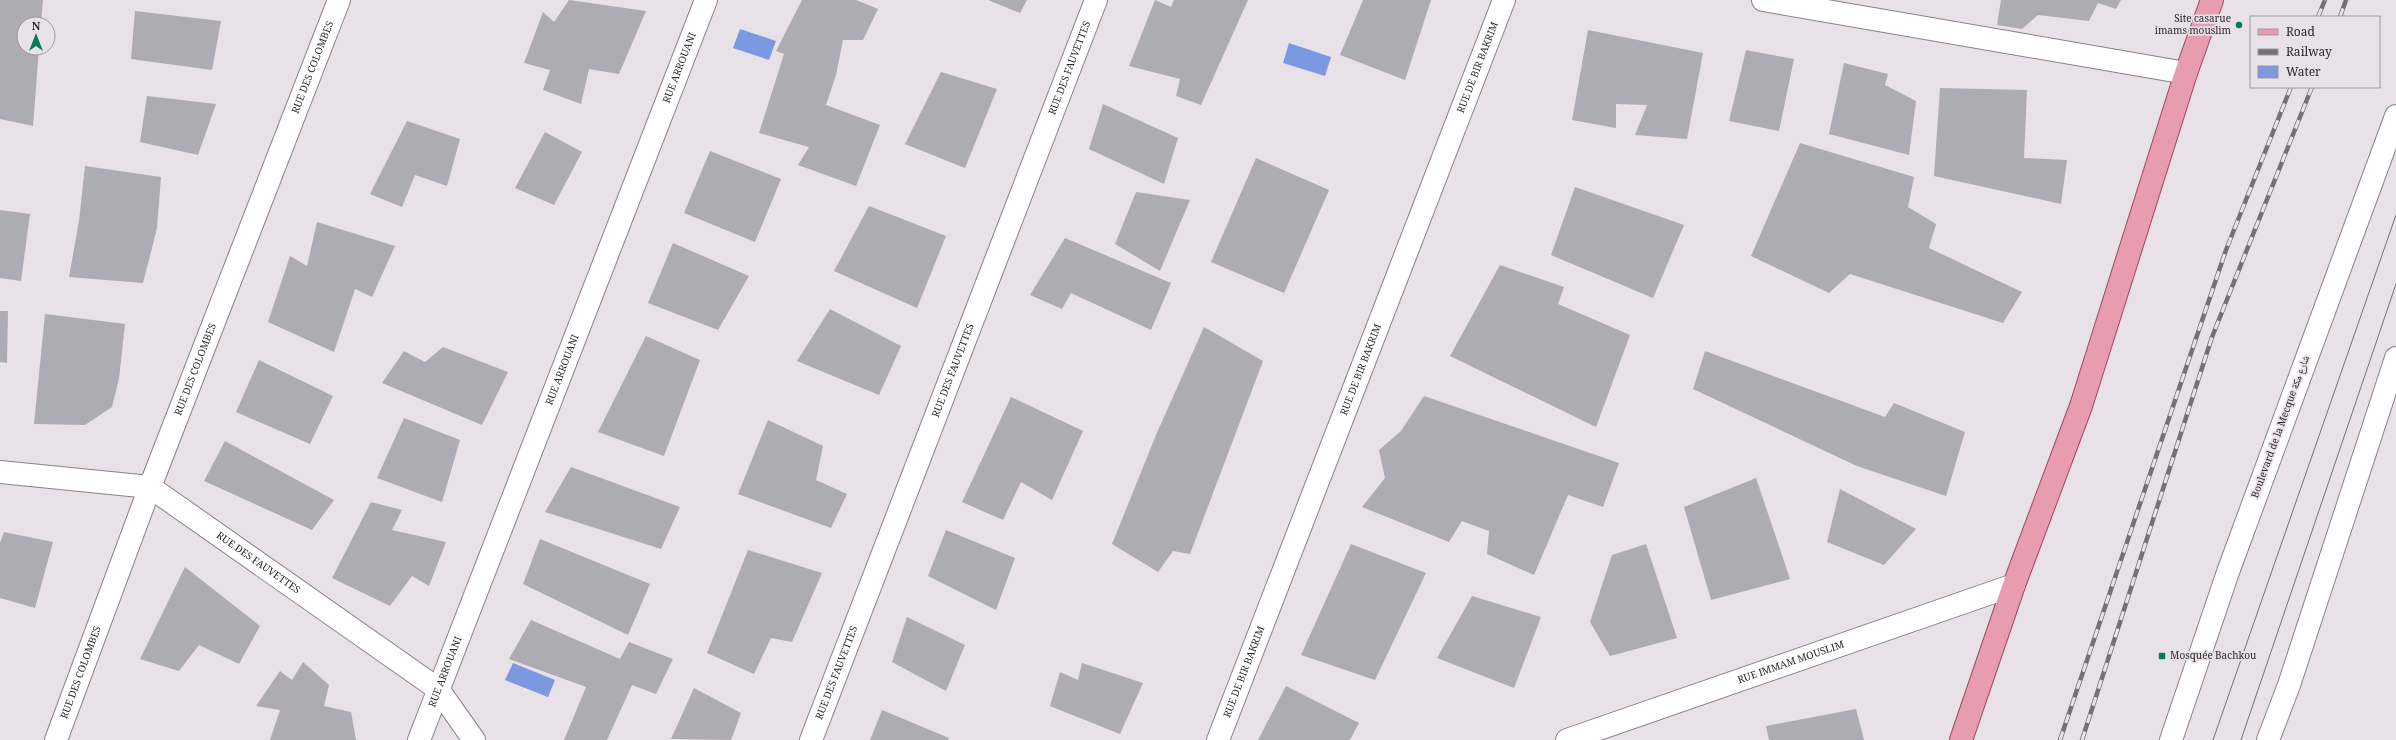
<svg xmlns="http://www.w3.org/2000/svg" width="2396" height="740" font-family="Georgia,'Noto Naskh Arabic',serif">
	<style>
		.water { fill: #7a99e0 }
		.building { fill: #adabb3 }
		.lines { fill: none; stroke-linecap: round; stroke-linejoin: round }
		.street-casing { stroke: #888187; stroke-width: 24 }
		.secondary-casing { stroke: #888187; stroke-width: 24 }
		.primary-casing { stroke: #9c485f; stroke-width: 24 }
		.street { stroke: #fff; stroke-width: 22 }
		.secondary { stroke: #fff; stroke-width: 22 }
		.primary { stroke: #e89cb0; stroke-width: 22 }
		.tram { stroke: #757074; stroke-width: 1 }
		.rail-casing { stroke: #757074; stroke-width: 4.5 }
		.rail { stroke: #e9e1e8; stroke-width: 3; stroke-dasharray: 9; stroke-linecap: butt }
		.poi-dot { fill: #047b58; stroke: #e9e1e8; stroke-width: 1.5 }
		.labels { text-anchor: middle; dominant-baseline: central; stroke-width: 3.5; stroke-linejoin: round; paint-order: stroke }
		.poi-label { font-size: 10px; fill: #2a2729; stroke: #e9e1e8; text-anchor: end }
		.street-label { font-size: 10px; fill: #2a2729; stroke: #e9e1e8 }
	</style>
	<rect width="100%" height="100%" fill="#e9e1e8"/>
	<path class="water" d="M740,29L776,41L769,60L733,48Z
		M1289,43L1331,57L1325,76L1283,63Z
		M513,663L555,680L548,697L505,680Z"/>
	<path class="building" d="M0,0H43L41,24H24V48H39L33,126L0,119Z
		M569,0L646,11L619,74L589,69L581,104L543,90L550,70L524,63L543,12L554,22Z
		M802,0H856L878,9L863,40H843L836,75L826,105L880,125L856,186L798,165L809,147L759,133L784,54L776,51Z
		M988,0H1027L1020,13Z
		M1155,0L1171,7L1174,0H1248L1201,105L1176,96L1180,79L1129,66Z
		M1363,0H1431L1405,80L1340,55Z
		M2001,0H2121L2116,9L2098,3L2089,21L2038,15L2022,29L1997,25Z
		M135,11L221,21L212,70L131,59Z
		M1588,30L1703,53L1687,139L1635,135L1647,105L1616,104V128L1572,120Z
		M1746,50L1794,59L1779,131L1729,121Z
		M1844,63L1888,74L1885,85L1916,101L1909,155L1829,134Z
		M941,72L997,89L965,168L905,144Z
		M1940,88L2027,90L2024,158L2067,160L2061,204L1934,176Z
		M147,96L216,104L198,155L140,142Z
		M1103,104L1178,138L1164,184L1089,149Z
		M407,121L460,139L447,186L415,175L402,207L370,194Z
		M545,132L582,152L554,205L515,188Z
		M1800,143L1914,177L1908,207L1936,224L1929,248L2022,292L2003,323L1850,274L1829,293L1751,256Z
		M710,151L781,179L755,242L684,213Z
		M1256,158L1329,190L1284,293L1211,262Z
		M85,166L161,177L157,228L143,283L69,277L79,221Z
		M1575,187L1684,225L1653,298L1551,255Z
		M1136,192L1190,200L1160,271L1115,244Z
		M869,206L946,236L917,308L834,271Z
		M0,210L30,214L21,281L0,278Z
		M317,222L395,246L372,297L355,289L334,352L268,322L290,256L307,266Z
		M1065,238L1171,283L1151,330L1071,293L1062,309L1030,295Z
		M673,243L749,276L718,330L648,303Z
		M1500,265L1564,287L1558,304L1630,335L1596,427L1450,356Z
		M830,309L901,346L879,395L797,361Z
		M0,311H8L7,363L0,362Z
		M45,314L125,324L119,379L112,407L85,425L34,424Z
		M1204,327L1263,361L1190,554L1173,551L1158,572L1112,544L1156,435Z
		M646,336L700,360L664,456L598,432Z
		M443,347L508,372L482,425L382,383L404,351L425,362Z
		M1705,351L1885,417L1894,403L1965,432L1946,496L1857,466L1693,389Z
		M259,360L333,396L310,444L236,412Z
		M1424,396L1619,463L1603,507L1568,495L1534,575L1487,554L1489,531L1462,521L1449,542L1362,507L1385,478L1379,450L1401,431Z
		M1011,397L1083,431L1052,500L1021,482L1003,520L962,502Z
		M404,418L460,440L442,502L377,478Z
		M768,420L823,446L816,480L847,494L831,528L738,494Z
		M225,441L334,500L312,530L204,481Z
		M571,467L680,507L661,549L545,512Z
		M1756,478L1790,579L1711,600L1684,507Z
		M1840,489L1916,529L1884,565L1827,542Z
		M371,502L402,510L392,530L446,542L429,586L412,576L390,606L332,578Z
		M946,530L1015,558L996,610L928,576Z
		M4,532L53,542L35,608L0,598V543Z
		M540,539L650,584L628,635L523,584Z
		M1351,544L1426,573L1375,680L1301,655Z
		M1646,544L1677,638L1610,656L1590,622L1612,555Z
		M748,550L822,573L792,642L771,638L754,674L707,653Z
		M185,567L260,626L239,664L199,645L179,671L140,659Z
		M1472,596L1541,617L1514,688L1437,658Z
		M907,617L965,645L946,691L892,662Z
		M531,620L620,659L629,642L673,659L656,694L632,685L607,740H564L586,687L509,659Z
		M303,662L329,685L324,706L351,712L356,740H270L280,710L256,706L280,671L292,680Z
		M1082,663L1143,683L1120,734L1050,706L1060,672L1078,680Z
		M1286,686L1359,723L1350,740H1258Z
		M694,688L741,713L731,740L671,739Z
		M1856,709L1864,740H1769L1766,726Z
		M882,710L949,738L948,740H870Z"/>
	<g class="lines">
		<defs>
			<g id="street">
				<path d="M1763,0L2186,73"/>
				<path id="s1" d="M0,472L150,487L438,689L474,740"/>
				<path id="s2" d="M56,740L150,487L339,0"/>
				<path id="s3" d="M419,740L706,0"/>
				<path id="s4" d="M811,740L1096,0"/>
				<path id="s5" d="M1218,740L1504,0"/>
				<path id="s6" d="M1567,740L2014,585"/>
			</g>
			<path id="secondary" d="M2171,740L2228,572L2396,116
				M2268,740L2289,685L2396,358"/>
			<path id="primary" d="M1961,740L2014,585L2081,406L2186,73L2212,0"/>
		</defs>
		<use href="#street" class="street-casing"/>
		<use href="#secondary" class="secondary-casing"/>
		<use href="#primary" class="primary-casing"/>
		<use href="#street" class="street"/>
		<use href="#secondary" class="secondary"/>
		<use href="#primary" class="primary"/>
		<path class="tram" d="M2213,740L2396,215
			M2241,740L2396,284"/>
		<defs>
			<path id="rail" d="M2318,17L2325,0
				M2340,17L2346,0
				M2060,740L2226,250L2291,87
				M2082,740L2212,337L2312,87"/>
		</defs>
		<use href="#rail" class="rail-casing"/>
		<use href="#rail" class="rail"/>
	</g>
	<g class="poi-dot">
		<circle cx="2239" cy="25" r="4"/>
		<rect x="2158" y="652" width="8" height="8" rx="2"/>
	</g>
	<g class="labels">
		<g class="poi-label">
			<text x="2231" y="19">Site casarue<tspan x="2231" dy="12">imams mouslim</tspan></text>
			<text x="2170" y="656" text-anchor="start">Mosquée Bachkou</text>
		</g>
		<g class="street-label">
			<text stroke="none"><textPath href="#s2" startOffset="720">RUE DES COLOMBES</textPath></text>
			<text stroke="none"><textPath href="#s3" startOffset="721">RUE ARROUANI</textPath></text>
			<text stroke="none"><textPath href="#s4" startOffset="720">RUE DES FAUVETTES</textPath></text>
			<text stroke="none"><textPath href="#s5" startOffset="721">RUE DE BIR BAKRIM</textPath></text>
			<text stroke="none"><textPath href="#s2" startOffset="396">RUE DES COLOMBES</textPath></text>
			<text stroke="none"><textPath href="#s3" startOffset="397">RUE ARROUANI</textPath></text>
			<text stroke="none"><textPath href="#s4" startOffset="396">RUE DES FAUVETTES</textPath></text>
			<text stroke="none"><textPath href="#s5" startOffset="397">RUE DE BIR BAKRIM</textPath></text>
			<text transform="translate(2281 427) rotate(-70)">Boulevard de la Mecque شارع مكة</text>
			<text stroke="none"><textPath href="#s1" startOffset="283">RUE DES FAUVETTES</textPath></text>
			<text stroke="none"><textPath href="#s6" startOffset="237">RUE IMMAM MOUSLIM</textPath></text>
			<text stroke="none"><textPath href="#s2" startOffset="72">RUE DES COLOMBES</textPath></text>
			<text stroke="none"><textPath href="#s3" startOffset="73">RUE ARROUANI</textPath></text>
			<text stroke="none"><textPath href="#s4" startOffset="72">RUE DES FAUVETTES</textPath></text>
			<text stroke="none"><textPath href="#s5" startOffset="73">RUE DE BIR BAKRIM</textPath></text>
		</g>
	</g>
	<rect x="2250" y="16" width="130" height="72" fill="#e9e1e8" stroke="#9d979c"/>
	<rect x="2258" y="29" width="20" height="6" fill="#e89cb0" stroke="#9d979c"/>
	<text x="2286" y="36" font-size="12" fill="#2a2729">Road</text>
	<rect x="2258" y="49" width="20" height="6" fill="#757074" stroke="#9d979c"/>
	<text x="2286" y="56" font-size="12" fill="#2a2729">Railway</text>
	<rect x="2258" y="66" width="20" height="12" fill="#7a99e0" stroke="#9d979c"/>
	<text x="2286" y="76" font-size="12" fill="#2a2729">Water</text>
	<g transform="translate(36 36)"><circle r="19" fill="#e9e1e8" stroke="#9d979c"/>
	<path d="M0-3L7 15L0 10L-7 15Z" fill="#047b58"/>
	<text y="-6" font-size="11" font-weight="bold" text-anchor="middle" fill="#2a2729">N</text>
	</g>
</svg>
